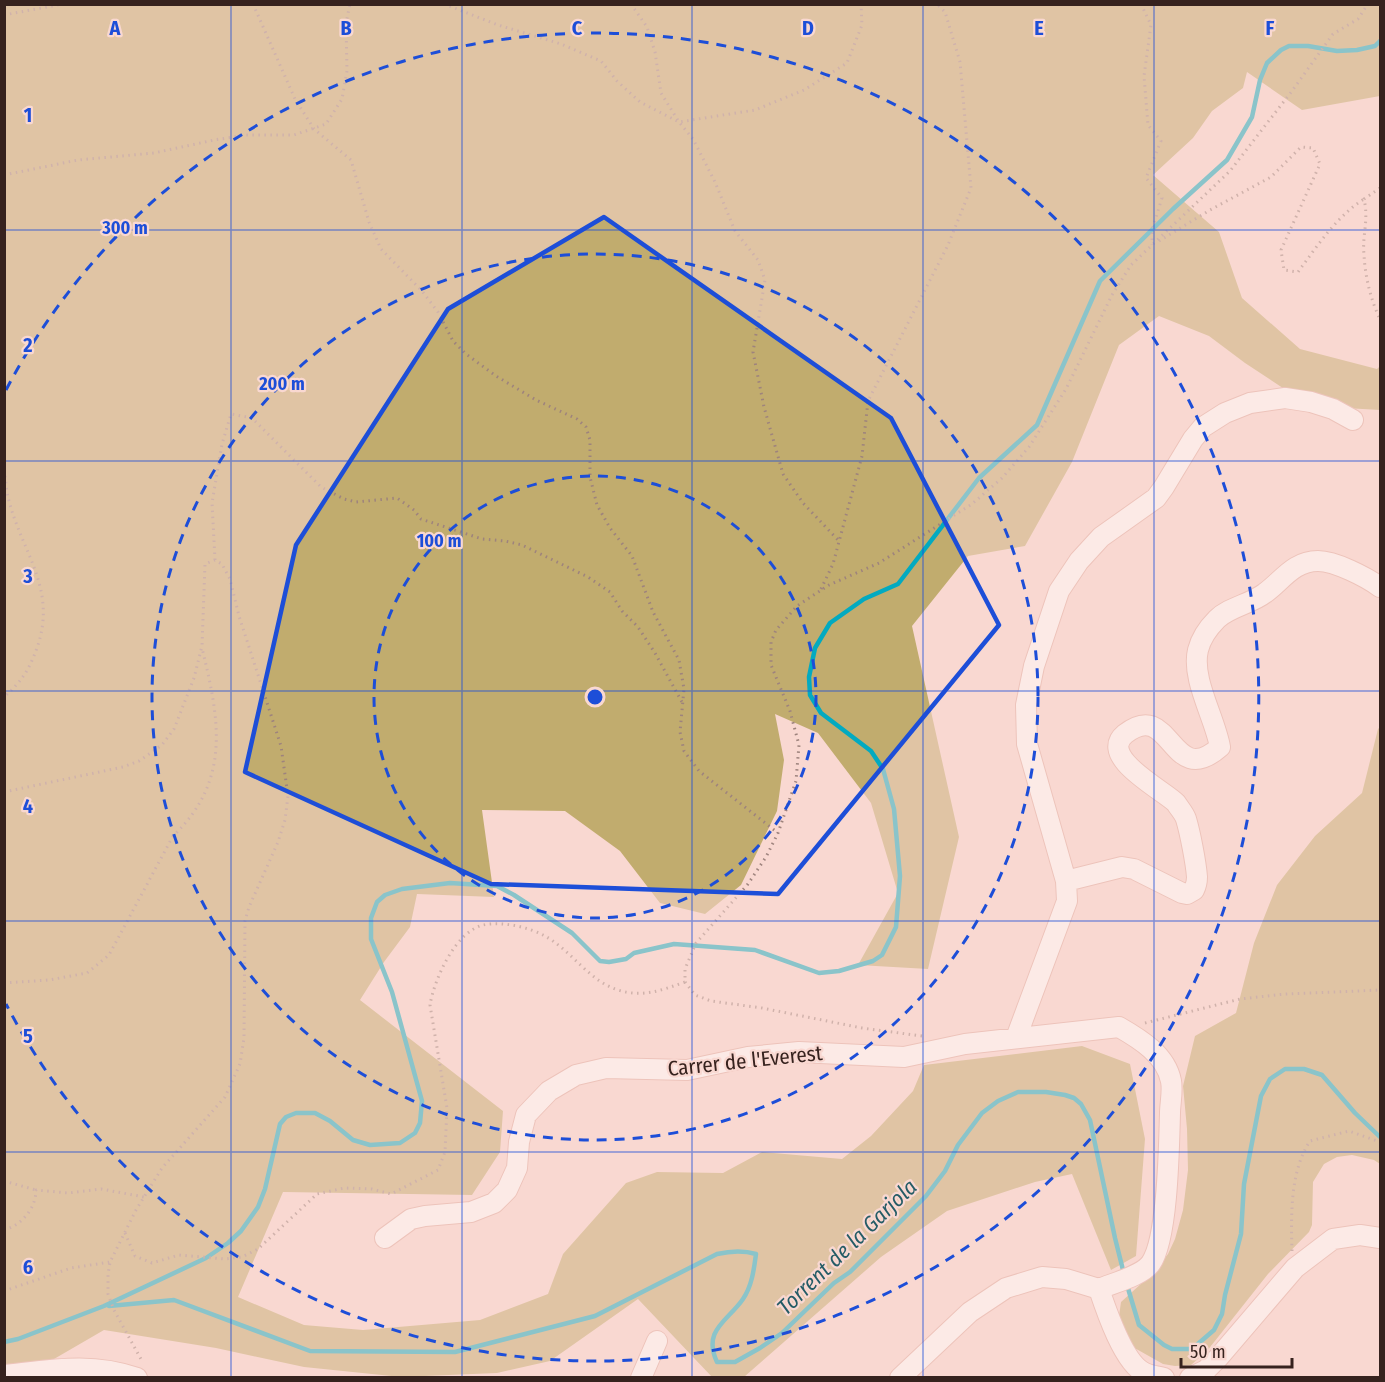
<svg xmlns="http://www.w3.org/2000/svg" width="1385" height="1382" font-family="'Fira Sans Condensed',sans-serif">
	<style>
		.green { fill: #c1ac6e }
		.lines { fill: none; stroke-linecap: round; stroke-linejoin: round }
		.stream { stroke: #03aac0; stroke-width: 4.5 }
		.minor-casing { stroke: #deaa9f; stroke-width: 22 }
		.path { stroke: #9e837d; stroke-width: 3; stroke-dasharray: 1.5 4.5; stroke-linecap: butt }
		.minor { stroke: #fff; stroke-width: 20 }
		.marked { fill: none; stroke: #1d4ed8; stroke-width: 4.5; stroke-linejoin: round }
		.grid { fill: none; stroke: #1d4ed8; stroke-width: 1.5; stroke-opacity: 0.55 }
		.ring { fill: none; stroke: #1d4ed8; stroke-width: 3; stroke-dasharray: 10 8 }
		.labels { text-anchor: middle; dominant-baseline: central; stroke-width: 4.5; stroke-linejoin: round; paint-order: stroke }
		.street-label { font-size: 21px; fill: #36221e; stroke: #f9d8d1 }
		.water-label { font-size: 22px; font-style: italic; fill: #255c66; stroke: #f9d8d1 }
		.grid-label { font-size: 20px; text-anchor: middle; font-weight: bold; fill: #1d4ed8; stroke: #f9d8d1; stroke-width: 4.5; stroke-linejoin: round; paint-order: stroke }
		.centre { fill: #1d4ed8; stroke: #f9d8d1; stroke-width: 3 }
		.ring-label { font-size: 18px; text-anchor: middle; font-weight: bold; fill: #1d4ed8; stroke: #f9d8d1; stroke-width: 4.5; stroke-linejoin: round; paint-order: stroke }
	</style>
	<rect width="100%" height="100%" fill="#f9d8d1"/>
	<path class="green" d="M5,5H1380V96L1302,110L1247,72L1243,88L1212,111L1193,138L1153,175L1219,232L1242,298L1300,349L1377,369L1380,366V410L1310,406L1245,363L1209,336L1159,316L1119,345L1072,462L1025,546L968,556L912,626L959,837L928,969L858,965L898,893L871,803L818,733L775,714L784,760L777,811L741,885L705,914L660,903L620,851L565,811L482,810L494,897L417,894L410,927L384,962L360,1000L503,1111L500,1152L472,1195L283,1192L238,1297L304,1325L363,1330L480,1320L548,1294L563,1254L626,1183L657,1172L723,1173L762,1152L842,1159L871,1136L913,1091L924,1065L1082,1046L1130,1064L1145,1139L1136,1256L1111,1270L1072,1174L1035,1182L947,1211L881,1257L744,1377H712L638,1299L550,1361L497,1373L401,1377L304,1367L216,1348L104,1330L23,1377L5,1378Z
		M1380,727V1164L1374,1160L1352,1155L1337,1157L1324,1164L1313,1182L1312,1225L1309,1232L1268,1274L1207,1351L1191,1365L1175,1366L1163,1364L1131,1346L1119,1316L1121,1302L1154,1272L1168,1254L1175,1239L1183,1210L1188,1170L1187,1129L1183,1086L1195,1036L1236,1013L1254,943L1277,885L1315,836L1362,793L1378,729Z"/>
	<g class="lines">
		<path class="stream" d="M1127,1285L1139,1325L1164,1345L1172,1349H1192L1214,1330L1222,1314L1225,1295L1241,1234L1244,1184L1261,1096L1270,1079L1285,1069H1304L1322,1075L1355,1113L1380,1137
			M109,1306L174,1300L310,1351L455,1352L595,1316L717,1254C730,1251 743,1250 756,1254C754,1269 752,1286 743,1299C728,1321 702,1330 717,1362H735L760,1348L782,1333L834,1283L850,1272L926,1196L945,1171L958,1145L982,1113L998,1101L1018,1092H1046L1065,1095L1074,1098L1081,1104L1090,1120L1115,1238L1124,1274
			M4,1342L18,1339L104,1306L206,1258L228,1243L241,1231L258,1207L265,1189L280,1124L286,1117L296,1113H315L330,1121L353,1140L370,1145L400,1143L415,1133L420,1123L422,1101L392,992L371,939V918L377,902L385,895L402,889L450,883L497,886L514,895L572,933L600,961L609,962L626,959L634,953L674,944L755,950L819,973L839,971L873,961L882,955L896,927L900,876L894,809L883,769L871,751L821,713L810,695L809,677L815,648L830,623L864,599L898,584L979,478L1037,425L1100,281L1173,209L1227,160L1252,117L1260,80L1267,63L1281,50L1289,46H1308L1337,51L1357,50L1375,46L1380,41"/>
		<defs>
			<path id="minor" d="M1066,881L1122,867L1134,869L1182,893L1187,894L1194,890C1196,886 1197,882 1197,877C1196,863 1190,832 1186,819C1184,813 1179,808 1176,803C1165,791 1097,757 1125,734C1172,697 1170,791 1220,747C1215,718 1191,679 1198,650C1201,638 1208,628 1217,619C1229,607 1251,604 1265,593C1282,581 1293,561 1318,561C1335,561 1366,577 1380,587
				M1016,1038L1067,901L1066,881L1027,744L1026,705L1034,666L1059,591L1079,561L1101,537L1156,498L1164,487L1193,439L1203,427L1225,413L1250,403L1285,398L1311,402L1333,409L1353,420
				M385,1238L411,1219L425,1216L471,1212L494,1203L507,1190L517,1168L519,1142L526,1115L549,1091L576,1075L606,1068L687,1070L748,1057L799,1052L904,1057L965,1044L1119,1027C1140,1039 1166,1055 1171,1081C1173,1091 1170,1104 1170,1113C1169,1146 1168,1238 1151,1263C1142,1276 1113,1283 1099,1289
				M1099,1289C1106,1310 1124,1364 1145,1373C1151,1376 1158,1376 1164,1378
				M4,1375C51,1370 91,1362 137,1378
				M641,1378L657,1341
				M900,1378L970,1312L1006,1288L1042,1277L1066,1279L1099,1289
				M1190,1378L1206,1370L1218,1358L1295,1268L1333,1239L1360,1235L1380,1238"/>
		</defs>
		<use href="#minor" class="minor-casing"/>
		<path class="path" d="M253,4L295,99L314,129L351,160L369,222L381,249L422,291L438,312L453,341L466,354L496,376L536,400L577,419L586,427L590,440V477L597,505L610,528L632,556L653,612L679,660L684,689L680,732L684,751L699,771L778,833
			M444,4L498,25L561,44L601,61L617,81L640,102L679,122L755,110L804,90L847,63L862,25L861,4
			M631,4L647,27L655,52L661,93L679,122L693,139L715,182L735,231L758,260L765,280L753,352L764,407L783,474L803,503L839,541
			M1141,4L1151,25L1144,76L1148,125L1161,141L1146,178L1162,198L1152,230V245
			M4,15L63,4
			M4,175L78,160L154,153L214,140L246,135H294L326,124L342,99L347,71L346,23L350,4
			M1380,188L1364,199C1369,221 1362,234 1364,255C1365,276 1371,301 1380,319
			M1159,241L1210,210L1271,177L1301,147L1313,148L1320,164L1281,250L1284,270L1298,272C1318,245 1336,217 1364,199
			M4,470C6,479 6,489 8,497C21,552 58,588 37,648C29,670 22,681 4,697
			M215,560L212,503L222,444L231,414L252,418L321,487L344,499L356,502L397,498L414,510L421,519L482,539L505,541L522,545L588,577L610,592L622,611L638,627L655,653L683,704
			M821,589L833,564L862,456L868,401L948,245L971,188L960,62L945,12L937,4
			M4,792L123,767L139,761L162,745L174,729L194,678L202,646L205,564L215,560L222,564L230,579L239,616L281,746L288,796L285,820L278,842L249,907L245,921L244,1038L240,1064L225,1097L162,1168L136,1210L110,1262L108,1275V1294L114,1310L142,1361
			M4,983L49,980L87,973L109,955L173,836C232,780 219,718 202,648
			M1145,1023L1240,999L1285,994L1380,990
			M922,1036L862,1028L762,1008L711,1001L695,995L685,982V969L696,943L748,884L766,857L778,833L796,781L799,745L790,711L771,665V642L776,630L797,606L829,585L879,563L972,504L1002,478L1029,447L1066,389L1112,295L1131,265L1230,171L1292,91L1333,34L1358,19L1368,4
			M4,1181L36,1190
			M4,1230C22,1225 36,1208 36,1190L68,1193L101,1189L144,1197
			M125,1233L135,1256L152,1263L179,1255L225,1259L242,1257L258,1249L317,1194L344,1188L372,1189L391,1194L438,1170L445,1152L447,1108L430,1005C434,980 455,932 483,925C503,921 528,927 545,936C572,951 589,981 618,990C643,998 662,990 685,982
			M1292,1251C1291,1215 1290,1171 1310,1141L1349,1131L1380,1142
			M4,1291L71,1268L110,1262"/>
		<use href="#minor" class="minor"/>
	</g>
	<path d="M0 0H1385V1382H0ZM604,217L891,418L999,625L778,894L491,884L245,772L296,545L448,309Z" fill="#f9d8d1" fill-opacity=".55" fill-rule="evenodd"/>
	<path class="marked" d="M604,217L891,418L999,625L778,894L491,884L245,772L296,545L448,309Z"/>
	<path class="grid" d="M231,4V1378M462,4V1378M692,4V1378M923,4V1378M1154,4V1378M4,230H1380M4,461H1380M4,691H1380M4,921H1380M4,1152H1380"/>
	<g class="ring">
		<circle cx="595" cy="697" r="221"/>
		<circle cx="595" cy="697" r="443"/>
		<path d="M6 390A664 664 0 1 1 6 1004"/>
	</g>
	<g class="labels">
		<g class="street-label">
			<text transform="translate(745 1061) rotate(-6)">Carrer de l'Everest</text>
		</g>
		<g class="water-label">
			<text transform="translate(847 1247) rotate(-44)">Torrent de la Garjola</text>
		</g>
	</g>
	<g class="grid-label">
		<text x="115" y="35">A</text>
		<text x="346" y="35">B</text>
		<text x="577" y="35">C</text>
		<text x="808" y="35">D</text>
		<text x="1039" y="35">E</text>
		<text x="1270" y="35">F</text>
		<text x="28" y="122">1</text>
		<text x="28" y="352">2</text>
		<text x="28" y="583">3</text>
		<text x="28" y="813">4</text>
		<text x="28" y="1043">5</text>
		<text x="28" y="1274">6</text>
	</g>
	<circle cx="595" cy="697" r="9" class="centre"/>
	<g class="ring-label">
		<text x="125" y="234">300 m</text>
		<text x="282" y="390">200 m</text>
		<text x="439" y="547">100 m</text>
	</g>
	<rect width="1385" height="1382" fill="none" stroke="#36221e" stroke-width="12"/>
	<path d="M1181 1358v9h111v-9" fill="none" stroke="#36221e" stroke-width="3"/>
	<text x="1190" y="1358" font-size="18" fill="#36221e" stroke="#f9d8d1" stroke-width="4.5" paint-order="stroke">50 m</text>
</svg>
